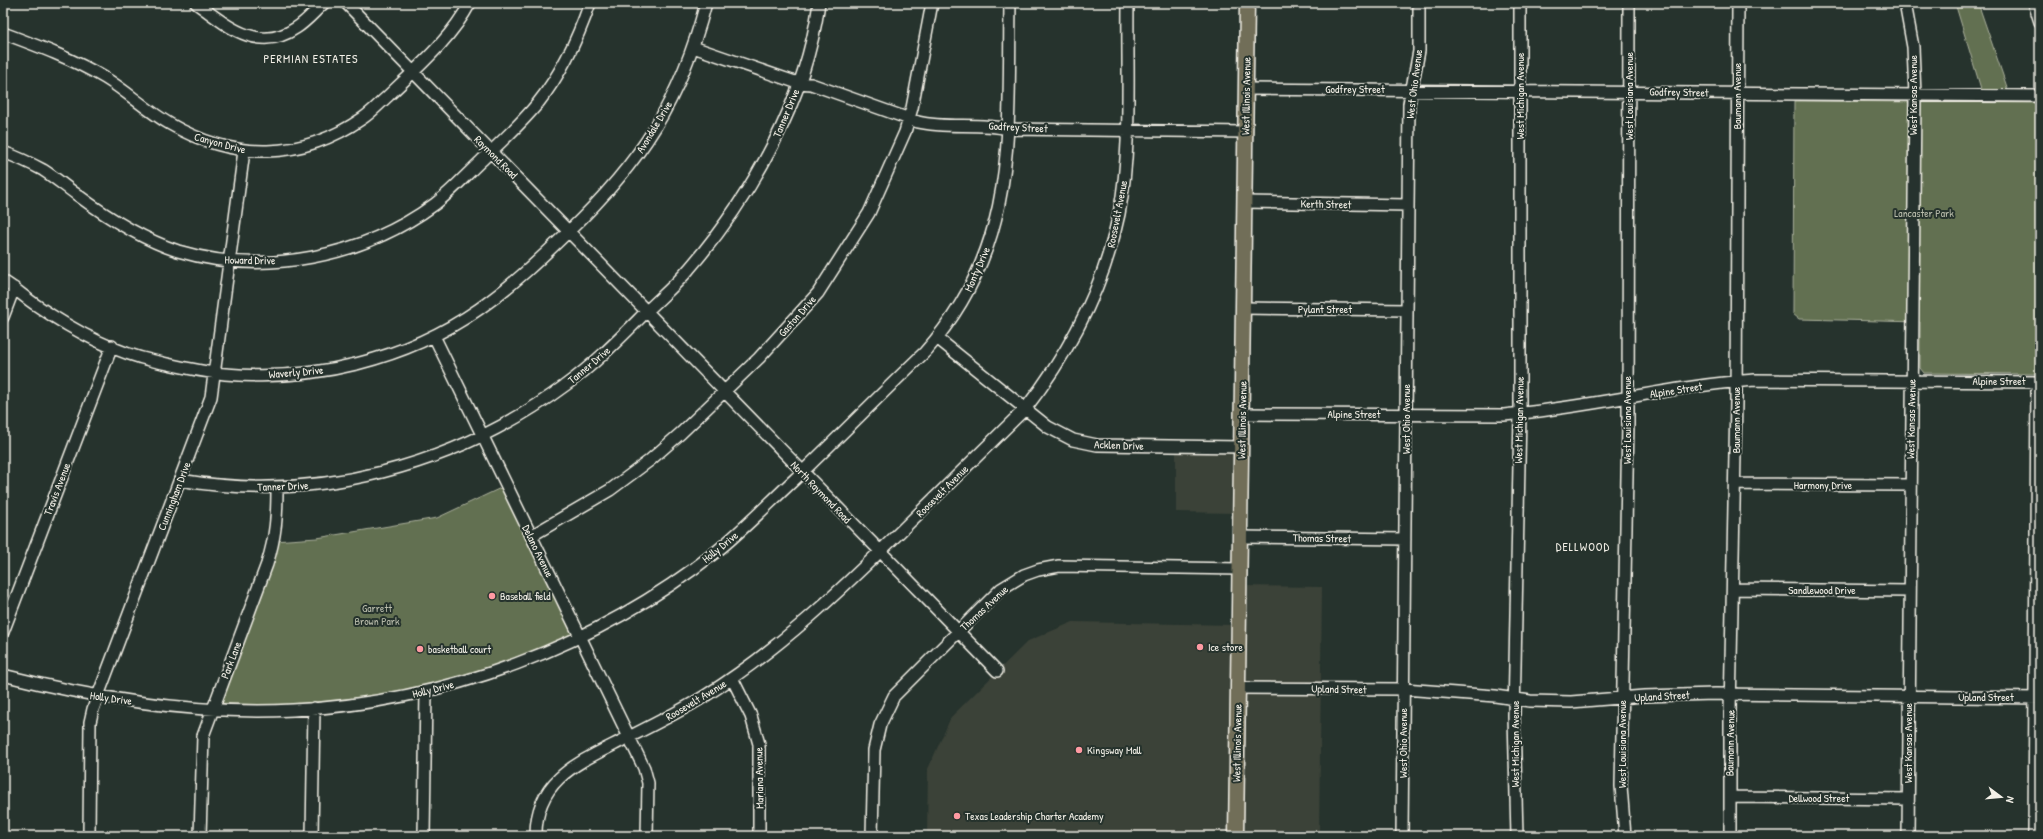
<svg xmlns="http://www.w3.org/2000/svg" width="2043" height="839" font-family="'Patrick Hand',sans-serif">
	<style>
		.built { fill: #3b4238 }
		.green { fill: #627051; stroke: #abb09c }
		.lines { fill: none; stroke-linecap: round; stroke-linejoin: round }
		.minor-casing { stroke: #f4f1e8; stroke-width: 14 }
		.major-casing { stroke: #f4f1e8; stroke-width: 17 }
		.minor { stroke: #26332d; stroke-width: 11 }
		.major { stroke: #716e59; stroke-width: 14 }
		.poi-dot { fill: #ff9aa2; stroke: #26332d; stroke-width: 1.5 }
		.labels { text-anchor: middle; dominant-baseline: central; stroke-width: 4; stroke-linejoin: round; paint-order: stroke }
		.street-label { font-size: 11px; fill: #f4f1e8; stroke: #26332d }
		.park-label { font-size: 11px; fill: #babdac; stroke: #26332d }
		.poi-label { font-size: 11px; fill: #f4f1e8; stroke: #26332d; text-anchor: start }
		.neighbourhood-label { font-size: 12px; letter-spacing: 1px; fill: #f4f1e8; stroke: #26332d }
	</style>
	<rect width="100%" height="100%" fill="#26332d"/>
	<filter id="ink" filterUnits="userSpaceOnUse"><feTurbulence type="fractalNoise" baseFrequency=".025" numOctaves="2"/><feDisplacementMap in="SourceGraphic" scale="8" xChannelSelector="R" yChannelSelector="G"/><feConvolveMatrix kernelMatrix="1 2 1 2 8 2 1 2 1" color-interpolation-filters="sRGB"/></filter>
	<g filter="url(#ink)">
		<path class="built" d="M1176,446H1239L1238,513L1176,512Z
			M1237,586L1322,587L1319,836H927L928,769L951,717L1028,641L1073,622L1236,625Z"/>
		<path class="green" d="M1955,3H1978L2008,90L1982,92Z
			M1794,101L2040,103V374L1924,373L1920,368V322L1799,319L1793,314Z
			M505,486L580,637L540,655L371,702L213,709L274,541L317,538L437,518Z"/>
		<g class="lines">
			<defs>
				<path id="minor" d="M196,3C226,25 258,54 296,28C306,22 315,11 324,3
					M346,3L997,671
					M1905,3L1913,47L1915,95L1908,836
					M2034,3L2040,22
					M3,33C38,46 73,59 105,78C128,92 147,111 170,124C234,161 301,161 363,118C372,112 380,103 388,96C417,68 451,39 470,3
					M693,47L798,83L811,84L918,122C947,129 978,122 1008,129L1246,132
					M1246,89L2040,96
					M3,152C17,157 30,163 43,170C54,177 65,186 76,194C107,217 141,239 178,251C265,277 363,257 435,204C452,191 466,175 481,161C500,143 521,124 538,103C561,74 578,38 590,3
					M1244,202L1407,205
					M3,281C15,288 24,297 36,305C71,329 112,352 154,361C177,366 201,372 225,374C313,382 406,360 479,309C512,286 539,260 568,232C641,162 680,102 706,3
					M1243,308L1406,310
					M3,317L14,288
					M434,336L644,768L648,783L647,836
					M937,338L1048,427L1073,440L1097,445L1242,447
					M1242,414L1504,415C1588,408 1670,386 1755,380L2040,382
					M180,480C316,504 457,466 567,384C596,363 620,338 645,313C660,298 676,285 689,269C752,196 806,100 819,3
					M1735,484L1910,485
					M531,536L610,490L649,461L681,433L759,358L818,293L869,213L905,132L912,108L932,3
					M1240,537L1405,539
					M1733,589L1910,591
					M3,632L112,346
					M3,675C97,699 195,715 293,710C446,702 596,647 717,551C744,529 768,504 794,480C838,438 881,394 925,352C1019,246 1008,135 1010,3
					M732,678L751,716L759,744V836
					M1238,688L1404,689L1495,696L1530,701L1571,702L1644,696L1715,694L2040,698
					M1730,797L1908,799
					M89,836L90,722L93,709L211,397L244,151
					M200,836L203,736L267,564C276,535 277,516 277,487
					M312,836L314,708
					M424,836L426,691
					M536,836C535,776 585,760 629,737C655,724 681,711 705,696C781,648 841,590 904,528C945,488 985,448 1026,408C1071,350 1104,287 1119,214C1132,148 1127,71 1128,3
					M872,836L874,750L880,725L894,696L1001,589L1024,575L1038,570L1059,566L1240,569
					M1402,836L1409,104L1419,51V3
					M1517,836L1514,716L1520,414V3
					M1625,836L1621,786L1628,424L1629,3
					M1730,836V712L1736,401L1738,3
					M2034,836L2037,382"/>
				<path id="major" d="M1236,836L1247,3"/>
			</defs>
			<use href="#minor" class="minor-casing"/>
			<use href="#major" class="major-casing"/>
			<use href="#minor" class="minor"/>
			<use href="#major" class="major"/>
		</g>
	</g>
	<g class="poi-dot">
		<circle cx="492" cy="596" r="4"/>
		<circle cx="1200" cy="647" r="4"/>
		<circle cx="420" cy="649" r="4"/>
		<circle cx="1079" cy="750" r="4"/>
		<circle cx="957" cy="816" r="4"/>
	</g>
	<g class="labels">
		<g class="street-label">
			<text transform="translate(1414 84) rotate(-83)">West Ohio Avenue</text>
			<text x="1355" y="89">Godfrey Street</text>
			<text transform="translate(1679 92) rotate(1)">Godfrey Street</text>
			<text transform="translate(1913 95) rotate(-90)">West Kansas Avenue</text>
			<text transform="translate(1246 96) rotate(-89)">West Illinois Avenue</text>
			<text transform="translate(1520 96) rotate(-90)">West Michigan Avenue</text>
			<text transform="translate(1629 96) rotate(-90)">West Louisiana Avenue</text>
			<text transform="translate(1737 96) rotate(-90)">Baumann Avenue</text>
			<text transform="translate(786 113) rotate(-67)">Tanner Drive</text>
			<text transform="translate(654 127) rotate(-59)">Avondale Drive</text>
			<text transform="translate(1018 127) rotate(3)">Godfrey Street</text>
			<text transform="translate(220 143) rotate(15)">Canyon Drive</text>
			<text transform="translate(496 157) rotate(45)">Raymond Road</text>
			<text transform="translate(1326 204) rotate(1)">Kerth Street</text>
			<text transform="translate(1117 214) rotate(-79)">Roosevelt Avenue</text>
			<text transform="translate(250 260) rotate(1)">Howard Drive</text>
			<text transform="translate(977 269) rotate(-66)">Monty Drive</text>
			<text x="1325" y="309">Pylant Street</text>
			<text transform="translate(797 316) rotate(-49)">Gaston Drive</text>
			<text transform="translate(589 365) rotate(-40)">Tanner Drive</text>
			<text transform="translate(296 372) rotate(-5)">Waverly Drive</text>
			<text x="1999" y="381">Alpine Street</text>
			<text transform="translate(1676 390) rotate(-9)">Alpine Street</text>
			<text x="1354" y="414">Alpine Street</text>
			<text transform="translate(1406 419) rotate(-90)">West Ohio Avenue</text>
			<text transform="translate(1911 419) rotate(-89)">West Kansas Avenue</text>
			<text transform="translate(1242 420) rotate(-89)">West Illinois Avenue</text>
			<text transform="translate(1519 420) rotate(-89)">West Michigan Avenue</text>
			<text transform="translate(1627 420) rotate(-90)">West Louisiana Avenue</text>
			<text transform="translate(1736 420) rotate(-90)">Baumann Avenue</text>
			<text transform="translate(1119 445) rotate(2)">Acklen Drive</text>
			<text x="1823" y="485">Harmony Drive</text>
			<text transform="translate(283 486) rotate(-2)">Tanner Drive</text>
			<text transform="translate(57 489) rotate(-69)">Travis Avenue</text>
			<text transform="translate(942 491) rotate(-45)">Roosevelt Avenue</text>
			<text transform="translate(821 492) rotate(46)">North Raymond Road</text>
			<text transform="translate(174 496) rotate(-69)">Cunningham Drive</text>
			<text transform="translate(1322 538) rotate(1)">Thomas Street</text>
			<text transform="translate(720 547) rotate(-39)">Holly Drive</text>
			<text transform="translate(538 551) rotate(64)">Delano Avenue</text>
			<text x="1822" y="590">Sandlewood Drive</text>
			<text transform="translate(984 608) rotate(-43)">Thomas Avenue</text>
			<text transform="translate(231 660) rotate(-69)">Park Lane</text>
			<text transform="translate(433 689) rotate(-14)">Holly Drive</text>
			<text transform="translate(1339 689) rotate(1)">Upland Street</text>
			<text transform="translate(1662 696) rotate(-3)">Upland Street</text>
			<text x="1986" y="697">Upland Street</text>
			<text transform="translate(111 698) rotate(8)">Holly Drive</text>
			<text transform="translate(696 700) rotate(-31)">Roosevelt Avenue</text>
			<text transform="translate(1237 743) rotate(-89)">West Illinois Avenue</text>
			<text transform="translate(1403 743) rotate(-90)">West Ohio Avenue</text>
			<text transform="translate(1730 743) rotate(-89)">Baumann Avenue</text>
			<text transform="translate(1908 743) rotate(-90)">West Kansas Avenue</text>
			<text transform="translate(1515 744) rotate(-90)">West Michigan Avenue</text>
			<text transform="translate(1622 744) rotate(-90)">West Louisiana Avenue</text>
			<text transform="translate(759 778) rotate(-91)">Mariana Avenue</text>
			<text x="1819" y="798">Dellwood Street</text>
		</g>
		<g class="park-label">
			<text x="1924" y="213">Lancaster Park</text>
			<text x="377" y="608">Garrett<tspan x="377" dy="13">Brown Park</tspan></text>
		</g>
		<g class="poi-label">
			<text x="500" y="596">Baseball field</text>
			<text x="1208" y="647">Ice store</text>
			<text x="428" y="649">basketball court</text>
			<text x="1087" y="750">Kingsway Mall</text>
			<text x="965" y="816">Texas Leadership Charter Academy</text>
		</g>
		<g class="neighbourhood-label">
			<text x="311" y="58">PERMIAN ESTATES</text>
			<text x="1583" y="546">DELLWOOD</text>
		</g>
	</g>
	<rect width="2043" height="839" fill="none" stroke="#26332d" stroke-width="16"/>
	<rect x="8" y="8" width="2027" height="823" fill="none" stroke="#f4f1e8" stroke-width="1.5" filter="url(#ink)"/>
	<g transform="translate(2001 797) rotate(106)" stroke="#26332d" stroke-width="3" paint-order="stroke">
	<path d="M0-3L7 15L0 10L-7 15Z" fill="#f4f1e8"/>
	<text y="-6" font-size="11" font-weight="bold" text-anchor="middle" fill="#f4f1e8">N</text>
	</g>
</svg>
